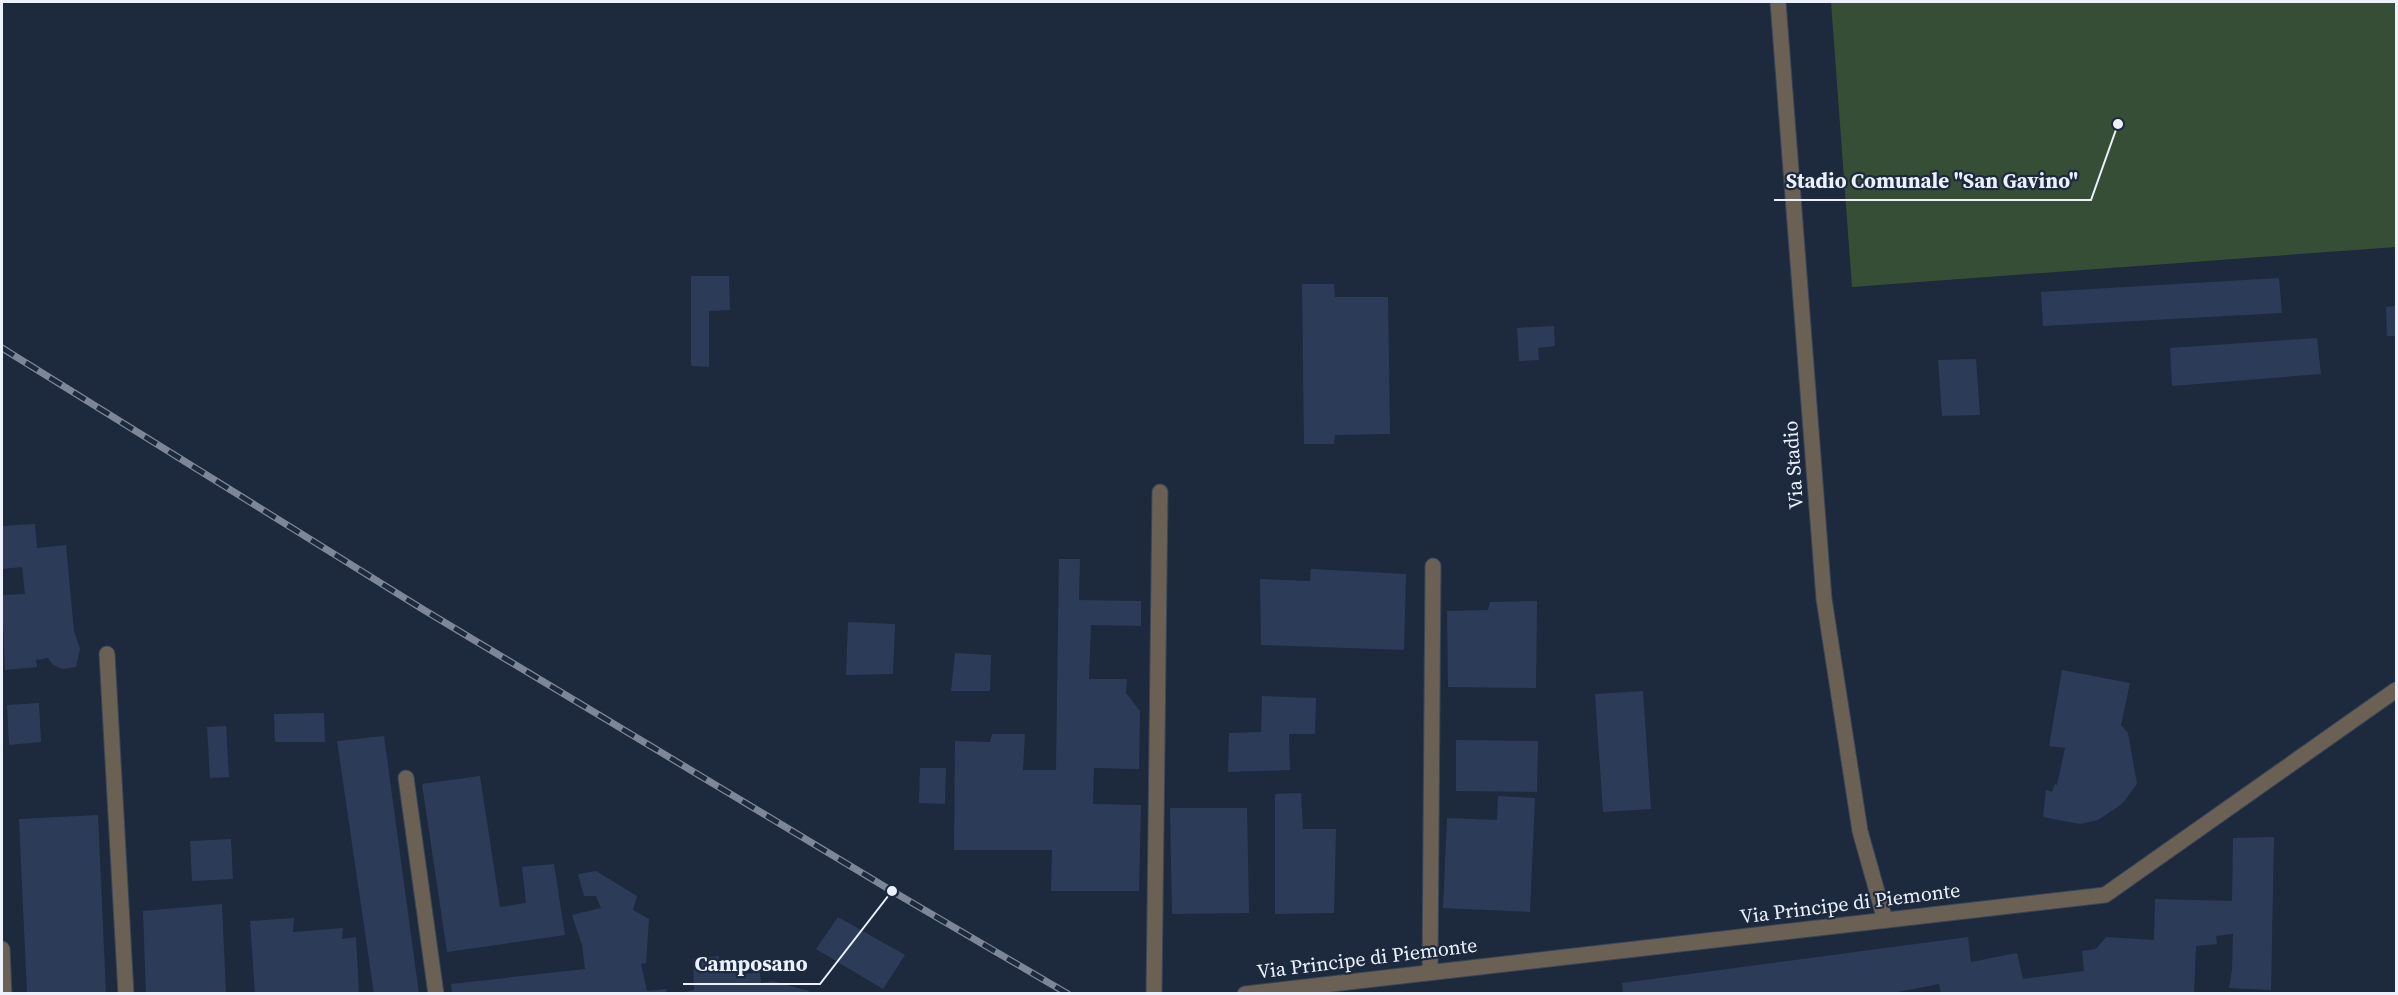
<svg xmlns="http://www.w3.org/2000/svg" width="2398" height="995" font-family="'Source Serif 4',serif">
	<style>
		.green { fill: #374e36 }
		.building { fill: #2c3c58 }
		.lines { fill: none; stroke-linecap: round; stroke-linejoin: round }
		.service-casing { stroke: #3a4558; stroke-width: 17 }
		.minor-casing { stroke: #3a4558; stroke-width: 17 }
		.service { stroke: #6a6154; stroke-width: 15 }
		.minor { stroke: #6a6154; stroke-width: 15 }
		.rail-casing { stroke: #7d8797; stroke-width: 7 }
		.rail { stroke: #1d293d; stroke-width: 4.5; stroke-dasharray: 14; stroke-linecap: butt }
		.labels { text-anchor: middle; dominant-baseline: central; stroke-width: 4.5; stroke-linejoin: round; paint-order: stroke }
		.street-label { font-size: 20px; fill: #ebf2fd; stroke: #1d293d }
		.leader { fill: none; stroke: #ebf2fd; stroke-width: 2 }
		.callout-dot { fill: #ebf2fd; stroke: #1d293d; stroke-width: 2 }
		.callout-label { font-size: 21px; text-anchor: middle; font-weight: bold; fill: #ebf2fd; stroke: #1d293d; stroke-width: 4.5; stroke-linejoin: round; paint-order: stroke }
	</style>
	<rect width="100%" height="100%" fill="#1d293d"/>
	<path class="green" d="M1831,2H2396V247L1852,287Z"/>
	<path class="building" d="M691,276H729L730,310L709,311V367L691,366Z
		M2279,278L2282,313L2043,326L2041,292Z
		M1302,284H1334L1335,297H1388L1390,434L1335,435L1334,444H1304Z
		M2396,306V336H2387L2386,307Z
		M1554,326L1555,346L1538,348L1539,360L1519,361L1517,328Z
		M2317,338L2321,374L2172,386L2170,348Z
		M1976,359L1980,415L1942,416L1938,360Z
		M35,524L37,548L66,545L74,631L80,649L76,667L62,669L52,664L48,658L36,660L37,667L5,670L2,595L25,594L22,567L2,569V526Z
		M1059,559H1080L1079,600L1141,601V626L1091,625L1089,679H1127L1126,693L1140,711L1139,769L1094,768L1093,804L1141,805L1139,891H1051L1052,850H954L955,741L990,742L992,734H1025L1023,770H1056Z
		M1311,569L1406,574L1404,650L1261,645L1260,579L1310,581Z
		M1537,601L1536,688L1448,687L1447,611L1488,610L1490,602Z
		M848,622L895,624L893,674L846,675Z
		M955,653L991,655L990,691H951Z
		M2062,670L2130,683L2121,725L2128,733L2137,784L2122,804L2098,820L2080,824L2043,817L2046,790L2052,792L2055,784L2057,785L2065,748L2049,746Z
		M1643,691L1651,809L1603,812L1595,694Z
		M1262,696L1316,698L1315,734H1289L1290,770L1228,772L1229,733L1261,732Z
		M39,703L41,742L9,745L7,705Z
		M324,713L325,742H275L274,714Z
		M226,726L229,777L210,778L207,727Z
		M384,736L419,994H374L337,741Z
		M1456,740L1538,741L1537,792L1456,791Z
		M920,768H946L945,804L919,803Z
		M480,776L500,907L526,903L522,867L554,864L565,935L447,952L422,784Z
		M1301,793L1303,829H1336L1334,913L1275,914V794Z
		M1498,796L1535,798L1530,912L1443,908L1447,818L1497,820Z
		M1170,808H1247L1249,913L1172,914Z
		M98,815L106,994H27L19,819Z
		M2274,837L2271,990L2229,988L2232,970L2233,934L2216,936L2217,944L2196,946L2194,994H1941L1939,984L1887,994H1623L1622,983L1968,937L1971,962L2017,953L2023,979L2084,971L2082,951L2096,949L2106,937L2154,940L2155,899L2232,901L2233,838Z
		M231,839L233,879L192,881L190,841Z
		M596,871L637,896L633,910L649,919L646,963L641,964L647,991L667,989L665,994H452L451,984L585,969L582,945L572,915L601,908L596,896H584L578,874Z
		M222,904L226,994H146L143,911Z
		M838,917L905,955L883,989L816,949Z
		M294,918L293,932L343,928L342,939L356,937L359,994H255L250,921Z
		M719,956L718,966L747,964L745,974L760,972L761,983L773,981L809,991L808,994H677L694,990L693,959Z"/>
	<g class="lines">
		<defs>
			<path id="service" d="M406,778L436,994"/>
			<path id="minor" d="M1778,2L1824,599L1860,831L1885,920
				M107,654L126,994
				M2,949L4,994
				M1430,972L1433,566
				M1154,994L1160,492
				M1245,994L2105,895L2396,690"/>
		</defs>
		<use href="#service" class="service-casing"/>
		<use href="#minor" class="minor-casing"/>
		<use href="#service" class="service"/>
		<use href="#minor" class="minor"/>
		<defs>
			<path id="rail" d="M2,348L424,610L892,891L1068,994"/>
		</defs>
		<use href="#rail" class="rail-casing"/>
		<use href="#rail" class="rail"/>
	</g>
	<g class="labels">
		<g class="street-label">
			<text transform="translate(1793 465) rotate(-94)">Via Stadio</text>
			<text transform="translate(1850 903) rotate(-7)">Via Principe di Piemonte</text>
			<text transform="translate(1367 958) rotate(-7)">Via Principe di Piemonte</text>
		</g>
	</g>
	<path class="leader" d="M2118 124L2091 200H1774M892 891L820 984H683"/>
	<g class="callout-dot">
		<circle cx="2118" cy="124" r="6"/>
		<circle cx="892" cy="891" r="6"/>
	</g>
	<g class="callout-label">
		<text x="1932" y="188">Stadio Comunale "San Gavino"</text>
		<text x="751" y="971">Camposano</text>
	</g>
	<rect width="2398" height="995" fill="none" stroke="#ebf2fd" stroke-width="6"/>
</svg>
